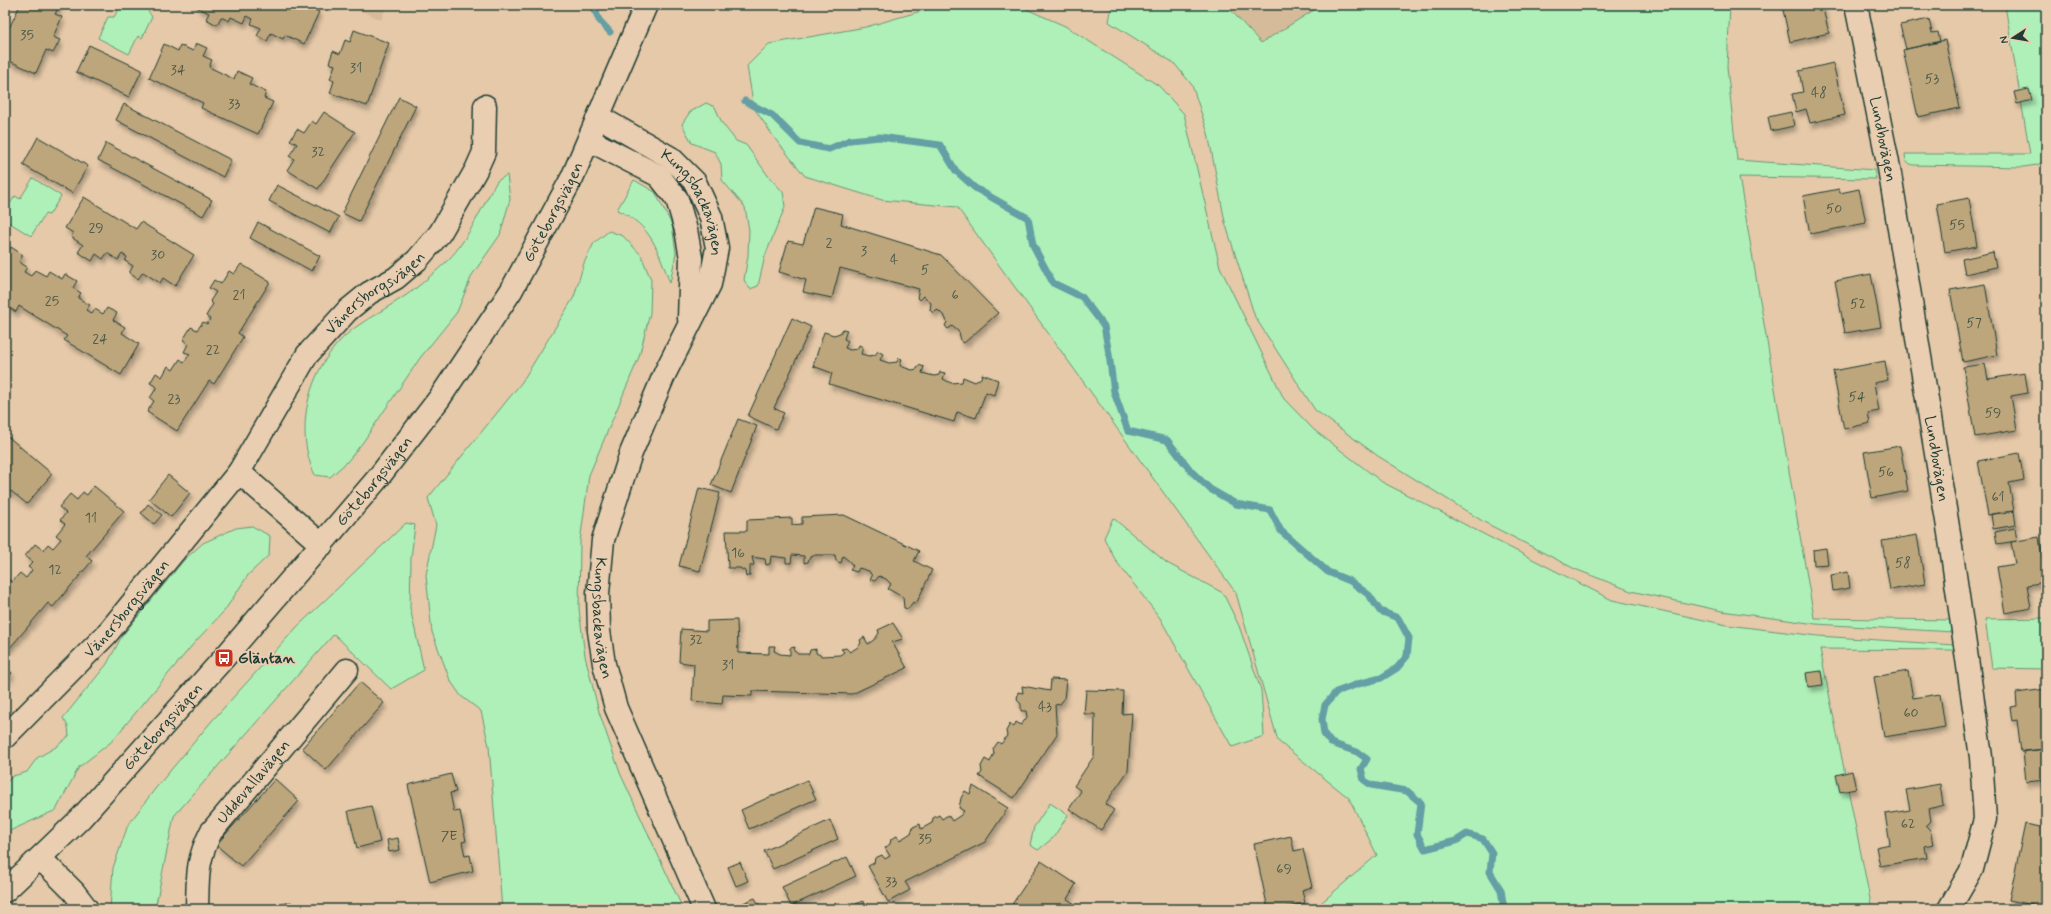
<svg xmlns="http://www.w3.org/2000/svg" width="2051" height="914" font-family="Mynerve,sans-serif">
	<style>
		.built { fill: #d5bb99 }
		.green { fill: #aff0b8; stroke: #679676 }
		.lines { fill: none; stroke-linecap: round; stroke-linejoin: round }
		.stream { stroke: #639fa4; stroke-width: 7 }
		.building { fill: #bda57c; stroke: #1f3d34; filter: url(#shadow) }
		.minor-casing { stroke: #1f3d34; stroke-width: 25 }
		.tertiary-casing { stroke: #1f3d34; stroke-width: 25 }
		.minor { stroke: #eaceb1; stroke-width: 22 }
		.tertiary { stroke: #eaceb1; stroke-width: 22 }
		.labels { text-anchor: middle; dominant-baseline: central; stroke-width: 4; stroke-linejoin: round; paint-order: stroke }
		.number-label { font-size: 14px; fill: #465746 }
		.street-label { font-size: 16px; fill: #1f3d34; stroke: #eaceb1 }
		.poi-label { font-size: 16px; font-weight: bold; fill: #1f3d34; stroke: #eaceb1; text-anchor: start }
	</style>
	<defs>
		<filter id="shadow"><feDropShadow dx="2.5" dy="4.5" stdDeviation="2" flood-color="#0004"/></filter>
	</defs>
	<rect width="100%" height="100%" fill="#e5c9a8"/>
	<filter id="ink" filterUnits="userSpaceOnUse"><feTurbulence type="fractalNoise" baseFrequency=".025" numOctaves="2"/><feDisplacementMap in="SourceGraphic" scale="8" xChannelSelector="R" yChannelSelector="G"/><feConvolveMatrix kernelMatrix="1 2 1 2 8 2 1 2 1" color-interpolation-filters="sRGB"/></filter>
	<g filter="url(#ink)">
		<path class="built" d="M350,5H387L381,20Z
			M1226,5H1322L1261,43Z"/>
		<path class="green" d="M121,5C138,5 143,2 152,17L142,38L138,36L129,54L98,38L108,17H114Z
			M942,5H1017L1065,26L1159,86L1184,114L1220,267L1284,399L1314,430L1382,482L1612,600L1727,625L1818,636L1954,645L1955,650L1820,649L1872,909H1314L1377,855L1349,798L1278,741L1236,593L957,207L882,200L805,176L776,140L754,108L747,66L769,44L866,27Z
			M1112,5H1226L1261,43L1322,5H1730L1727,67L1737,160L1874,170L1876,179L1739,177L1814,618L1950,620L1953,632L1816,624L1722,611L1631,591L1575,569L1484,522L1378,456L1315,410L1255,317L1225,222L1208,133L1192,85L1174,63L1109,22Z
			M2005,5H2046V160L2037,165L2023,167L1913,165L1906,162L1905,154H2030Z
			M706,103L715,107L722,123L736,141L746,145L769,177L783,192L785,207L765,256L758,286L750,289L744,280L748,256L749,230L745,207L722,180L721,164L715,152L692,143L682,124L690,112Z
			M507,175L510,199L500,235L472,275L457,312L420,358L363,442L347,462L330,477L315,475C291,425 312,356 359,325C381,310 406,298 427,279C437,270 451,259 459,247C474,227 484,203 497,181Z
			M33,178L61,196L49,215L45,214L31,236L5,220V212L15,196L20,199Z
			M634,180L655,192L672,225L676,253L670,283C658,251 652,225 617,210Z
			M609,231L623,236L641,255L651,280L650,313L639,357L589,475L580,542L579,609L585,656L599,712L620,773L683,909H502L489,746L481,711L461,696L450,680L432,632L426,575L436,525L428,498L522,382L574,297L584,263L594,243Z
			M1113,518L1167,563L1223,593L1239,626L1261,690L1264,736L1232,747L1160,618L1116,561L1104,538Z
			M406,523L415,525L411,558L410,608L424,670L391,689L334,634L174,816L155,909H110L113,868L128,825L155,789L211,722L297,627Z
			M252,526L270,536L269,555L248,575L225,610L195,642L111,742L79,767L56,810L5,833V784L13,776L27,772L37,758L56,747L69,736L68,726L63,718L107,664L122,636L184,560L203,543L236,528Z
			M2046,618V669L1992,668L1985,619Z
			M1050,803L1068,815L1053,838L1038,850L1030,845L1034,827Z"/>
		<g class="lines">
			<path class="stream" d="M593,5L599,20L610,32
				M745,101L772,115L800,143L829,149L850,140L880,137L940,145L956,171L975,188L1028,218L1033,245L1053,283L1082,297L1104,326L1109,354L1114,392L1128,431L1167,440L1191,471L1210,489L1236,504L1270,510L1281,531L1328,572L1350,581L1369,595L1380,611L1398,618L1409,638L1407,656L1397,668L1381,678L1358,684L1336,692L1325,705L1322,719L1324,734L1331,743L1357,752L1367,759L1361,769L1364,780L1371,785L1407,791L1421,803L1417,834L1425,849L1456,841L1467,834L1483,839L1492,853L1490,872L1501,890L1504,909"/>
		</g>
		<path class="building" d="M20,5H60L55,14L62,17L53,37L60,40L53,53L46,50L36,73L5,59V37Z
			M197,5H306L319,12L304,44L285,35L283,39L271,33L267,41L257,36L261,28L251,24L253,19L247,16L244,23L231,17L229,21L221,17L217,25L206,19L209,13L196,7Z
			M1782,5H1822L1829,33L1790,42Z
			M1929,19L1932,33L1938,32L1940,42L1906,49L1900,25Z
			M354,30L389,43L367,106L330,93L334,81L330,79L335,65L329,63L333,51L340,54L345,40L350,42Z
			M1945,40L1960,108L1918,117L1903,50Z
			M196,43L207,48L203,56L212,60L209,67L234,79L237,71L252,78L249,84L266,92L264,98L273,102L258,134L201,108L203,103L149,78L164,44L178,51L180,45L193,51Z
			M89,45L142,70L129,97L76,72Z
			M1833,63L1845,115L1810,123L1806,109L1796,112L1792,94L1803,92L1799,71Z
			M2029,89L2032,100L2017,104L2014,92Z
			M399,97L416,106L359,221L342,213Z
			M124,104L231,160L223,177L116,120Z
			M324,112L355,132L318,189L287,170L294,159L289,156L297,144L290,140L297,129L304,133L312,121L316,124Z
			M1791,112L1794,126L1771,131L1768,117Z
			M38,137L88,166L72,193L23,165Z
			M106,143L212,200L203,216L98,160Z
			M277,185L339,217L330,233L269,201Z
			M1839,189L1840,193L1859,189L1866,223L1810,234L1803,196Z
			M84,197L136,229L141,222L194,255L175,286L163,278L160,283L143,272L138,279L129,273L133,266L125,261L127,257L122,254L118,260L107,253L103,259L96,254L92,261L78,252L83,245L71,237L73,233L65,228Z
			M1969,198L1977,246L1945,252L1937,204Z
			M814,207L843,214L841,224L941,255L998,313L964,343L961,341L959,332L952,326L948,329L945,326L947,322L945,317L938,310L933,313L930,310L931,303L924,296L920,300L917,297L919,289L840,268L832,298L803,292L806,280L779,272L788,241L803,244Z
			M258,222L320,256L312,271L250,238Z
			M11,247L23,255L19,262L27,267L24,272L31,276L35,270L46,276L49,271L62,279L65,274L77,281L73,288L81,293L78,298L90,305L86,310L92,314L95,309L103,314L107,308L117,313L113,320L125,327L122,333L139,344L121,375L64,340L67,336L19,306L16,312L5,305V253L7,255Z
			M1993,252L1996,267L1965,274L1962,259Z
			M241,264L270,282L238,333L243,337L214,384L209,381L177,431L147,412L154,401L150,398L157,387L150,383L156,373L162,377L168,366L173,370L180,359L184,362L190,354L184,352L188,344L183,340L191,327L197,330L203,322L207,324L210,319L206,316L213,304L210,301L216,292L209,288L214,280L221,284L229,271L234,274Z
			M1871,274L1881,327L1845,333L1835,281Z
			M1985,284L1997,355L1963,362L1950,290Z
			M792,318L811,327L774,408L784,413L776,429L748,416Z
			M843,329L847,330L844,339L848,341L845,348L850,350L857,349L859,345L863,347L861,354L869,356L875,355L878,351L883,354L880,360L889,363L897,362L899,358L902,359L900,366L912,370L917,369L919,365L924,367L922,373L934,376L939,375L940,372L945,373L943,379L951,383L962,382L963,377L975,382L981,378L982,374L998,380L994,395L986,392L976,418L957,412L954,422L829,384L832,373L813,366L824,332L834,335L840,333Z
			M1885,361L1888,380L1874,383L1879,411L1868,413L1870,423L1844,429L1833,371Z
			M1985,364L1988,379L2025,373L2028,393L2011,396L2017,430L1975,437L1963,367Z
			M738,419L757,426L731,493L711,485Z
			M5,434L52,474L27,504L11,491L7,495L5,493Z
			M1900,446L1908,491L1872,498L1864,452Z
			M2019,453L2024,480L2009,483L2014,511L1988,515L1978,461Z
			M168,475L190,493L171,517L149,499Z
			M94,486L124,511L86,556L92,561L53,607L48,603L9,649L5,645V583L8,579L12,582L20,573L26,578L32,570L28,567L33,562L25,556L35,544L43,550L48,544L53,548L61,539L56,535L65,524L60,520L66,513L59,507L70,494L77,500L83,492L87,495Z
			M699,488L720,493L700,571L679,566Z
			M148,504L162,515L154,524L141,513Z
			M2014,511L2016,525L1993,529L1991,514Z
			M844,515L919,551L914,561L932,570L916,604L913,602L908,609L904,608L903,597L888,589L891,584L886,579L879,576L875,581L870,580L872,576L869,571L859,568L857,572L850,570L853,566L849,561L843,556L841,563L836,561L835,555H815L809,558L808,562L804,563V556L792,555L791,563H786V558L771,556L770,564L766,565L765,559L752,557L754,565L750,566V575L746,577L745,571L740,568H728L726,531H747V520L792,518V525L802,524V517Z
			M2015,528L2017,541L1997,544L1995,532Z
			M1917,535L1925,584L1890,590L1882,541Z
			M2039,537L2046,582L2027,585L2031,608L2005,613L1997,567L2015,564L2011,542Z
			M1826,548L1828,564L1814,565L1813,550Z
			M1848,572L1850,588L1833,591L1831,575Z
			M737,620L738,653L769,654V646H775L774,651L780,654L790,655V648L795,647L794,651L798,654H809L810,650L816,649V653L822,656L840,655L844,652L841,649L846,648L850,652L858,647L861,643L860,640L864,637L868,644L875,639L879,633L878,630L893,623L903,639L892,642L907,668L852,694L752,691V696L723,695L722,704L692,701L694,664L679,662L681,629L707,631V621Z
			M5,667L12,673L5,681Z
			M1821,671L1823,685L1808,687L1806,673Z
			M1908,671L1913,698L1940,694L1945,727L1884,737L1874,677Z
			M1051,679L1066,680L1064,699L1060,704L1055,705L1057,734L1014,798L979,776L982,772L981,766L985,759L990,762L994,753L993,749L998,742L1001,744L1007,736L1006,731L1010,724L1014,727L1016,722L1021,725L1027,717L1026,711H1021V704L1017,700L1018,692L1023,693L1022,686L1050,691Z
			M360,682L384,703L326,770L302,748Z
			M2046,689V749L2021,752L2017,720L2012,721L2010,707L2017,706L2016,693Z
			M1086,690L1123,691L1122,714L1132,713L1128,771L1105,804L1114,810L1101,830L1069,809L1081,791L1074,786L1094,756L1095,714H1084Z
			M2046,749V780L2026,782L2023,751Z
			M1852,771L1856,789L1840,792L1836,775Z
			M451,774L456,792L450,793L454,812L460,811L466,841L462,842L465,856L470,855L473,871L430,882L408,785Z
			M275,779L299,801L241,866L216,845Z
			M807,780L816,799L749,829L741,810Z
			M1940,784L1943,805L1929,809L1931,821L1926,826L1930,830L1933,844L1925,846L1927,858L1880,866L1876,847L1890,844L1885,814L1910,810L1906,790Z
			M973,786L1008,808L985,842L905,882L910,890L888,902L868,866L874,863L875,858L882,855L885,859L890,856L885,848L890,844L891,839L897,836L900,840L911,833L913,827L920,824L921,829L932,823L933,818L939,815L942,819L948,815L952,821L961,815L964,811L959,808L961,798L965,791L970,794Z
			M371,806L380,842L357,848L348,811Z
			M830,820L838,839L773,869L764,851Z
			M2025,824L2046,828V890L2043,907L2009,900Z
			M1291,836L1294,851L1303,849L1312,887L1302,890L1305,903L1279,909H1268L1254,844Z
			M398,838L400,850L389,852L387,840Z
			M847,857L856,876L791,906L782,887Z
			M1041,861L1076,884L1067,899L1075,904L1072,909H1009Z
			M740,862L748,881L736,886L728,867Z
			M755,898L761,909H745L743,903Z
			M863,901L867,909H845Z
			M291,902L292,909H263Z"/>
		<g class="lines">
			<defs>
				<g id="minor">
					<path id="s1" d="M1856,5L1889,168L1949,533L1981,757L1985,819L1972,869L1949,909"/>
					<path id="s2" d="M599,117L671,158L695,182L711,217L717,248L710,284L665,373L631,453L603,540L598,593L599,631L604,664L616,708L704,909"/>
					<path d="M589,140L659,176L677,199L686,230L691,258L689,319"/>
					<path id="s3" d="M239,472L307,355L347,311L369,293L396,278L417,260L440,233L476,170L484,152L485,106"/>
					<path id="s4" d="M5,737L106,635L239,472L322,545"/>
					<path d="M40,858L74,892L87,909"/>
					<path id="s5" d="M197,909C198,877 196,862 211,832L347,670"/>
				</g>
				<g id="tertiary">
					<path id="s6" d="M5,891L81,818L224,658L378,478L439,399L511,291L572,178L646,5"/>
				</g>
			</defs>
			<use href="#minor" class="minor-casing"/>
			<use href="#tertiary" class="tertiary-casing"/>
			<use href="#minor" class="minor"/>
			<use href="#tertiary" class="tertiary"/>
		</g>
	</g>
	<defs>
		<symbol id="bus-square" viewBox="-11 -11 22 22"><rect x="-9" y="-9" width="18" height="18" rx="4" fill="#c8321e" stroke="#eaceb1"/><path d="M-5-6H5V4H4V6H2V4H-2V6H-4V4H-5ZM-3.5-4V0h7V-4ZM-3.5 1.2v1.5H-2V1.2ZM2 1.2v1.5H3.5V1.2Z" fill="#fff"/></symbol>
	</defs>
	<g fill-rule="evenodd">
		<use href="#bus-square" x="213" y="647" width="22" height="22"/>
	</g>
	<g class="labels">
		<g class="number-label">
			<text x="27" y="35">35</text>
			<text x="356" y="68">31</text>
			<text x="178" y="70">34</text>
			<text x="1932" y="79">53</text>
			<text x="1819" y="93">48</text>
			<text x="234" y="104">33</text>
			<text x="318" y="152">32</text>
			<text x="1834" y="209">50</text>
			<text x="1957" y="225">55</text>
			<text x="96" y="228">29</text>
			<text x="829" y="243">2</text>
			<text x="864" y="251">3</text>
			<text x="158" y="255">30</text>
			<text x="894" y="260">4</text>
			<text x="925" y="270">5</text>
			<text x="239" y="295">21</text>
			<text x="955" y="295">6</text>
			<text x="52" y="301">25</text>
			<text x="1858" y="304">52</text>
			<text x="1974" y="323">57</text>
			<text x="100" y="339">24</text>
			<text x="213" y="350">22</text>
			<text x="1857" y="397">54</text>
			<text x="174" y="399">23</text>
			<text x="1993" y="413">59</text>
			<text x="1886" y="472">56</text>
			<text x="1998" y="497">61</text>
			<text x="91" y="518">11</text>
			<text x="738" y="553">16</text>
			<text x="1903" y="563">58</text>
			<text x="55" y="570">12</text>
			<text x="696" y="640">32</text>
			<text x="728" y="665">31</text>
			<text x="1045" y="707">43</text>
			<text x="1911" y="713">60</text>
			<text x="1908" y="824">62</text>
			<text x="449" y="836">7E</text>
			<text x="925" y="839">35</text>
			<text x="1284" y="869">69</text>
			<text x="891" y="882">33</text>
		</g>
		<g class="street-label">
			<text stroke="none"><textPath href="#s1" startOffset="137">Lundbovägen</textPath></text>
			<text stroke="none"><textPath href="#s2" startOffset="134">Kungsbackavägen</textPath></text>
			<text stroke="none"><textPath href="#s6" startOffset="876">Göteborgsvägen</textPath></text>
			<text stroke="none"><textPath href="#s3" startOffset="228">Vänersborgsvägen</textPath></text>
			<text stroke="none"><textPath href="#s1" startOffset="461">Lundbovägen</textPath></text>
			<text stroke="none"><textPath href="#s6" startOffset="552">Göteborgsvägen</textPath></text>
			<text stroke="none"><textPath href="#s4" startOffset="177">Vänersborgsvägen</textPath></text>
			<text stroke="none"><textPath href="#s2" startOffset="580">Kungsbackavägen</textPath></text>
			<text stroke="none"><textPath href="#s6" startOffset="228">Göteborgsvägen</textPath></text>
			<text stroke="none"><textPath href="#s5" startOffset="145">Uddevallavägen</textPath></text>
		</g>
		<g class="poi-label">
			<text x="238" y="658">Gläntan</text>
		</g>
	</g>
	<rect width="2051" height="914" fill="none" stroke="#eaceb1" stroke-width="20"/>
	<rect x="10" y="10" width="2031" height="894" fill="none" stroke="#1f3d34" stroke-width="1.5" filter="url(#ink)"/>
	<g transform="translate(2013 38) rotate(258)" stroke="#eaceb1" stroke-width="3" paint-order="stroke">
	<path d="M0-3L7 15L0 10L-7 15Z" fill="#1f3d34"/>
	<text y="-6" font-size="11" font-weight="bold" text-anchor="middle" fill="#1f3d34">N</text>
	</g>
</svg>
